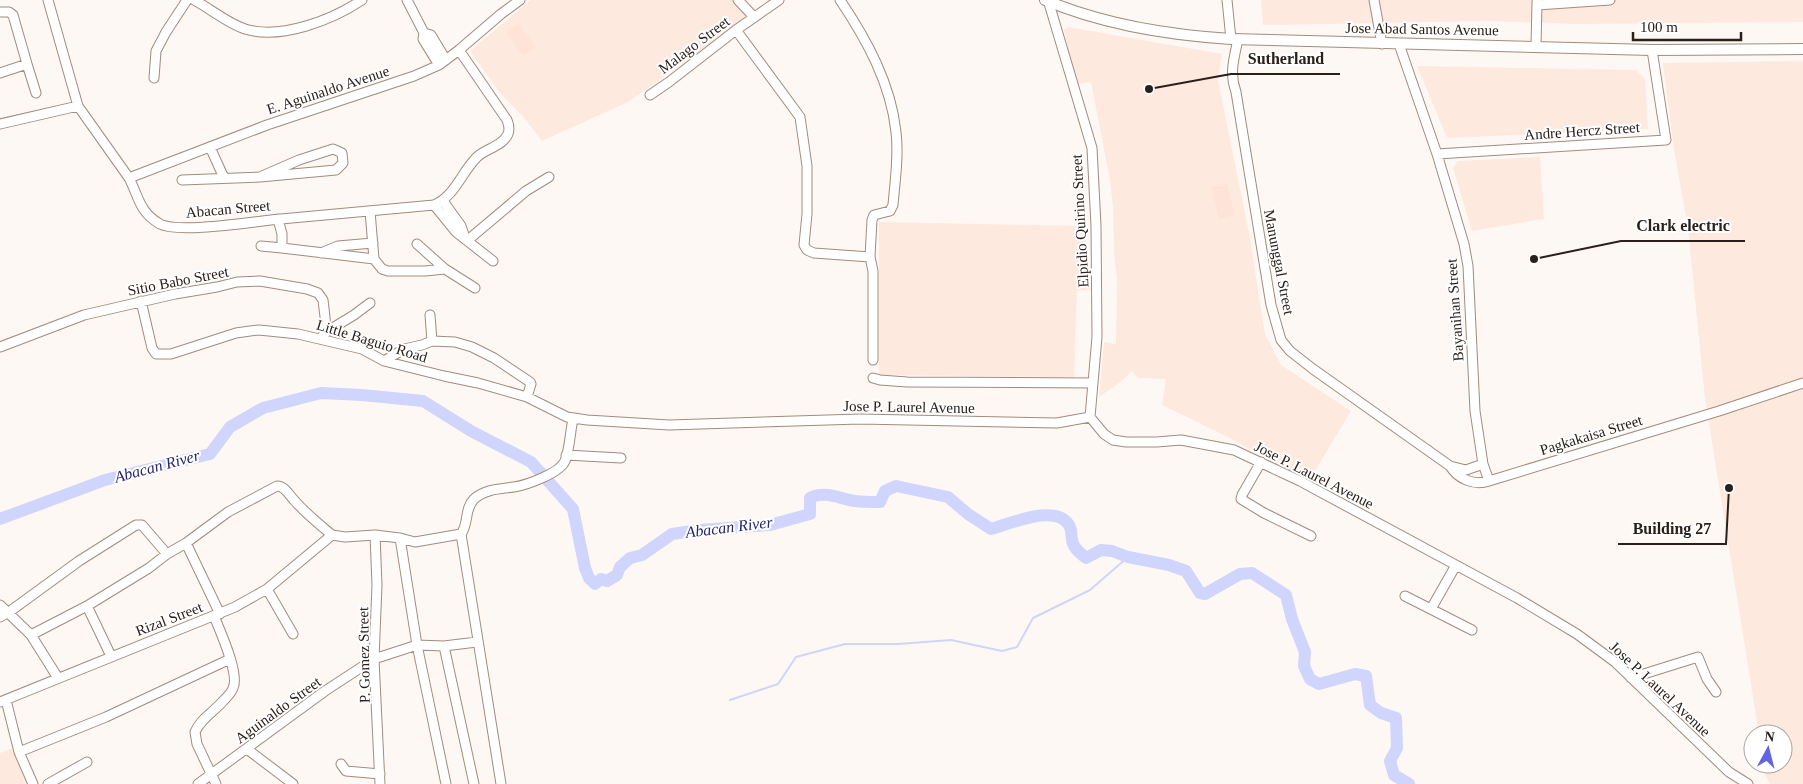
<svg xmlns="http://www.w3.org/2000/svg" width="1803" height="784" font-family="Georgia,serif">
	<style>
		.built { fill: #fee9de }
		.green { fill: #fee4d6 }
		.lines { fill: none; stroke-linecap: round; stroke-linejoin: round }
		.stream { stroke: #cfd5fc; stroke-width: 2 }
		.river { stroke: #cfd5fc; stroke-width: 12 }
		.minor-casing { stroke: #a38b7d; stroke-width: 11 }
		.major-casing { stroke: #a38b7d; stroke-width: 12 }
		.minor { stroke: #fff; stroke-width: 9 }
		.major { stroke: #fff; stroke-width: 10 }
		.labels { text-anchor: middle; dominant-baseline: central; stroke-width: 4; stroke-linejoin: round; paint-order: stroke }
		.street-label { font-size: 15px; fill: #2a201b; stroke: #fff }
		.water-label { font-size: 16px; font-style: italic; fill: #26256b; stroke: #fff }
		.leader { fill: none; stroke: #2a201b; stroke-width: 2 }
		.callout-dot { fill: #2a201b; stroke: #fff; stroke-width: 2 }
		.callout-label { font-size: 16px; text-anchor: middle; font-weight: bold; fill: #2a201b; stroke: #fff; stroke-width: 4; stroke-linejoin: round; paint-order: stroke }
	</style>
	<rect width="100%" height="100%" fill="#fef8f5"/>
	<path class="built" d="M531,0H733L745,12L746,16L745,19L628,102L542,141L525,119L500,93L470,51Z
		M1261,0H1803V22L1574,24L1487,21L1263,25Z
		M1068,27L1222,54L1218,80L1249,233L1265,334L1281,365L1351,411L1309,481L1224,435L1162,405L1166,379L1138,378L1132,371L1119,383L1099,397L1104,342L1116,344L1117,280L1114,254L1113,208L1110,180L1091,82L1076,84L1064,30Z
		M1803,61V784H1770L1765,775L1764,764H1783V734H1759L1705,399L1688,228L1674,150L1663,63Z
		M1417,66L1636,70L1645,79L1648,129L1447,138Z
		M1540,157L1544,219L1472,231L1453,168L1458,161Z
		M879,222L1084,226L1091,290L1077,291L1074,377L879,375Z
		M19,746L34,784H0V753Z"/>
	<path class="green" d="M518,23L536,47L523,56L506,32Z
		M1227,184L1235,215L1219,219L1211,187Z"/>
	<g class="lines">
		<path class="stream" d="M730,700L778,684L796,657L845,644H898L951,640L1002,651L1017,647L1033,618L1090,590L1128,557"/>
		<path class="river" d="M0,519L105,480L210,454L230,427L263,408L321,393L362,395L423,401L471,431L531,462L573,509L585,568L589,578L595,584L601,579L607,581L617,575L620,567L630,558L642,555L672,534L699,530L770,525L810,514V498C824,490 840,499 855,501C863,502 871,502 880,502L885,491L896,486L948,497L968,514L991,529C1010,524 1056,503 1069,525C1072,530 1071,534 1072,540C1073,548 1080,553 1086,558L1101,550L1112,551L1128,557L1169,565L1186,571L1200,593L1205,594L1240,574L1252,573L1286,595L1292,619L1305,652L1304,666L1310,679L1319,684L1355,674L1366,676L1370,705L1381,713L1396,718L1397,748L1390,761L1394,775L1409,784"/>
		<defs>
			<path id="minor" d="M48,0L78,106L129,178C139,197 139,212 160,224C179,234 257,221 281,219C332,214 383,210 434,205C455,196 461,173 477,157C486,148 502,147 508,134C510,129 509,125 507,120L459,50
				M194,0C211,9 227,23 245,29C281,40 332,20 362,0
				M407,0L424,33L431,35L446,60
				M738,0L754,17
				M1048,0L1092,148L1096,226L1097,337L1090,417
				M1227,0L1231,39
				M1374,0L1382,44
				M1537,5L1610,0
				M0,12H9L13,15L27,64L0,73
				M736,30L800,117L807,166V214L804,245L807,250L814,253L870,257L872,220L874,215L890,211L893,205C895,181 899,156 896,132C891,84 867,40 840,0
				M424,33L423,39L439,65
				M1238,39C1234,59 1229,73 1236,92L1271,305L1281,340L1290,351L1313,369L1450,466L1466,470L1483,464
				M1399,44L1437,154L1464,244L1468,266L1475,411L1483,464L1489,481L1719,411L1803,383
				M1536,46L1537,2
				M27,64L36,93
				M154,78L156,51L166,32L187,0
				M650,95L669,82L736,30L779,0
				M0,124L78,106
				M210,147L224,178
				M1437,154L1666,140L1652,50
				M129,178L267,125L414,76L439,65L459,50L501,14L520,0
				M182,180L260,177L336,170L343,163L342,153L333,149L299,160L260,177
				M443,201L461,226L465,238
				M434,205L456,232L493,261
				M370,211L374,259L382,269L388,271H425L445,269L475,288
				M278,219L282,234V248L374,259
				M468,240L526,191L549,177
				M417,244L445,269
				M261,246L282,248
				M321,253L338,246L373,243
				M870,257L873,271V360
				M141,301L152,348L156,354H171L236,333L250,331L259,330L298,334L362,349L384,361L444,376L478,383L527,397L567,417L587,420L669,425L860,419L1057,423L1090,417
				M430,315L432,341
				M326,332L354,315L370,303
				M0,347L84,315L175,294L217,287L237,282L260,281L307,289L318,293L323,300L325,317L326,332L321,338
				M384,361L404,349L422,345L432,341L455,342L472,347L494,358L530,382L531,384L527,397
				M873,378L880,380L907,382L1093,383
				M1090,417L1104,434L1113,440L1126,442H1157L1181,440L1234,450L1300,481L1517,598L1577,634L1615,662L1729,772L1748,784
				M566,455L621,458
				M1261,462L1242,495L1241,499L1264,513L1311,536
				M1450,466C1458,479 1474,486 1489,481
				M461,534L501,784
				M332,535L345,537L375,535L400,538L415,542L461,534C469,524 464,509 474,499C485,489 500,489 514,487C527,485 560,473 565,461C570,448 570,432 573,419
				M375,535L377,585L374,659L380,784
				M400,538L417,645L446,784
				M186,543L220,614
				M267,589L293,634
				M1405,596L1472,630
				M0,605L31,635L58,678
				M87,606L111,656
				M1431,609L1456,565
				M214,616C220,631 240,674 233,688C232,692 227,697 224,700C214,712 201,718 195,732L197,744L216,784
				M0,617L9,612L79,561L136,525H142L167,554
				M31,635L87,606L149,568L167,554L186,543L228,512L277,486C285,486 289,495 294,500C305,513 319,524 332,535
				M444,646L474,784
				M1631,678L1698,657L1707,679L1716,692
				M6,700L19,752L33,784
				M0,702L235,607L267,589L332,535
				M247,749L293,784
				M19,752L106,717L230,659
				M341,764L346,771L380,774
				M48,784L87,762
				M198,784L325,691L374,659L417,645L444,646L477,642"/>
			<path id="major" d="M1045,0C1104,25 1167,35 1231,39L1652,50L1803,49"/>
		</defs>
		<use href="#minor" class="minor-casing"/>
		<use href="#major" class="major-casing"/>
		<use href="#minor" class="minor"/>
		<use href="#major" class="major"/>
	</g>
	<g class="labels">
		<g class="street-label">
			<text transform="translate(1422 29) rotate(1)">Jose Abad Santos Avenue</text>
			<text transform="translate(694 45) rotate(-37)">Malago Street</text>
			<text transform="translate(328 90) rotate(-18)">E. Aguinaldo Avenue</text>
			<text transform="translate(1582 131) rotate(-4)">Andre Hercz Street</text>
			<text transform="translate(228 209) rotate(-5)">Abacan Street</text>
			<text transform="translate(1080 221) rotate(-93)">Elpidio Quirino Street</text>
			<text transform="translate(1279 262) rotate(79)">Manunggal Street</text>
			<text transform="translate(178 281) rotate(-11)">Sitio Babo Street</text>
			<text transform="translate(1455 310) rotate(-94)">Bayanihan Street</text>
			<text transform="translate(372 341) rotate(17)">Little Baguio Road</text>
			<text transform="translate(909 407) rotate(1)">Jose P. Laurel Avenue</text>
			<text transform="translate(1591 435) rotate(-17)">Pagkakaisa Street</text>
			<text transform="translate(1314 475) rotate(27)">Jose P. Laurel Avenue</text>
			<text transform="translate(169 619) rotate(-21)">Rizal Street</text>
			<text transform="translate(364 655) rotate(-91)">P. Gomez Street</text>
			<text transform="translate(1660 689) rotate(43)">Jose P. Laurel Avenue</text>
			<text transform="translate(278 710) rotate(-36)">Aguinaldo Street</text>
		</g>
		<g class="water-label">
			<text transform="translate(157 466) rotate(-15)">Abacan River</text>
			<text transform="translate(729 527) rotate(-7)">Abacan River</text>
		</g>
	</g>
	<path class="leader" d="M1149 89L1231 74H1340M1534 259L1621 241H1745M1729 488L1726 544H1618"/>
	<g class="callout-dot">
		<circle cx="1149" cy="89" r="5"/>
		<circle cx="1534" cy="259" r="5"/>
		<circle cx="1729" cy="488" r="5"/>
	</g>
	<g class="callout-label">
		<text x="1286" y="64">Sutherland</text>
		<text x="1683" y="231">Clark electric</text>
		<text x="1672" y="534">Building 27</text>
	</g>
	<g transform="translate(1768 749) rotate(7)"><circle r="24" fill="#ffffff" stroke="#aaa6a4"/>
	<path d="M0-4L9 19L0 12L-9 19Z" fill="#6166de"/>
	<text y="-8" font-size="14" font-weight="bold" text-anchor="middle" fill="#2a201b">N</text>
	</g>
	<path d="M1633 32v8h108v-8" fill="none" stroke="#2a201b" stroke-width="2.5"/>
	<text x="1640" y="32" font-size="15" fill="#2a201b" stroke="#ffffff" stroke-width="4" paint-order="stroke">100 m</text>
</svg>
